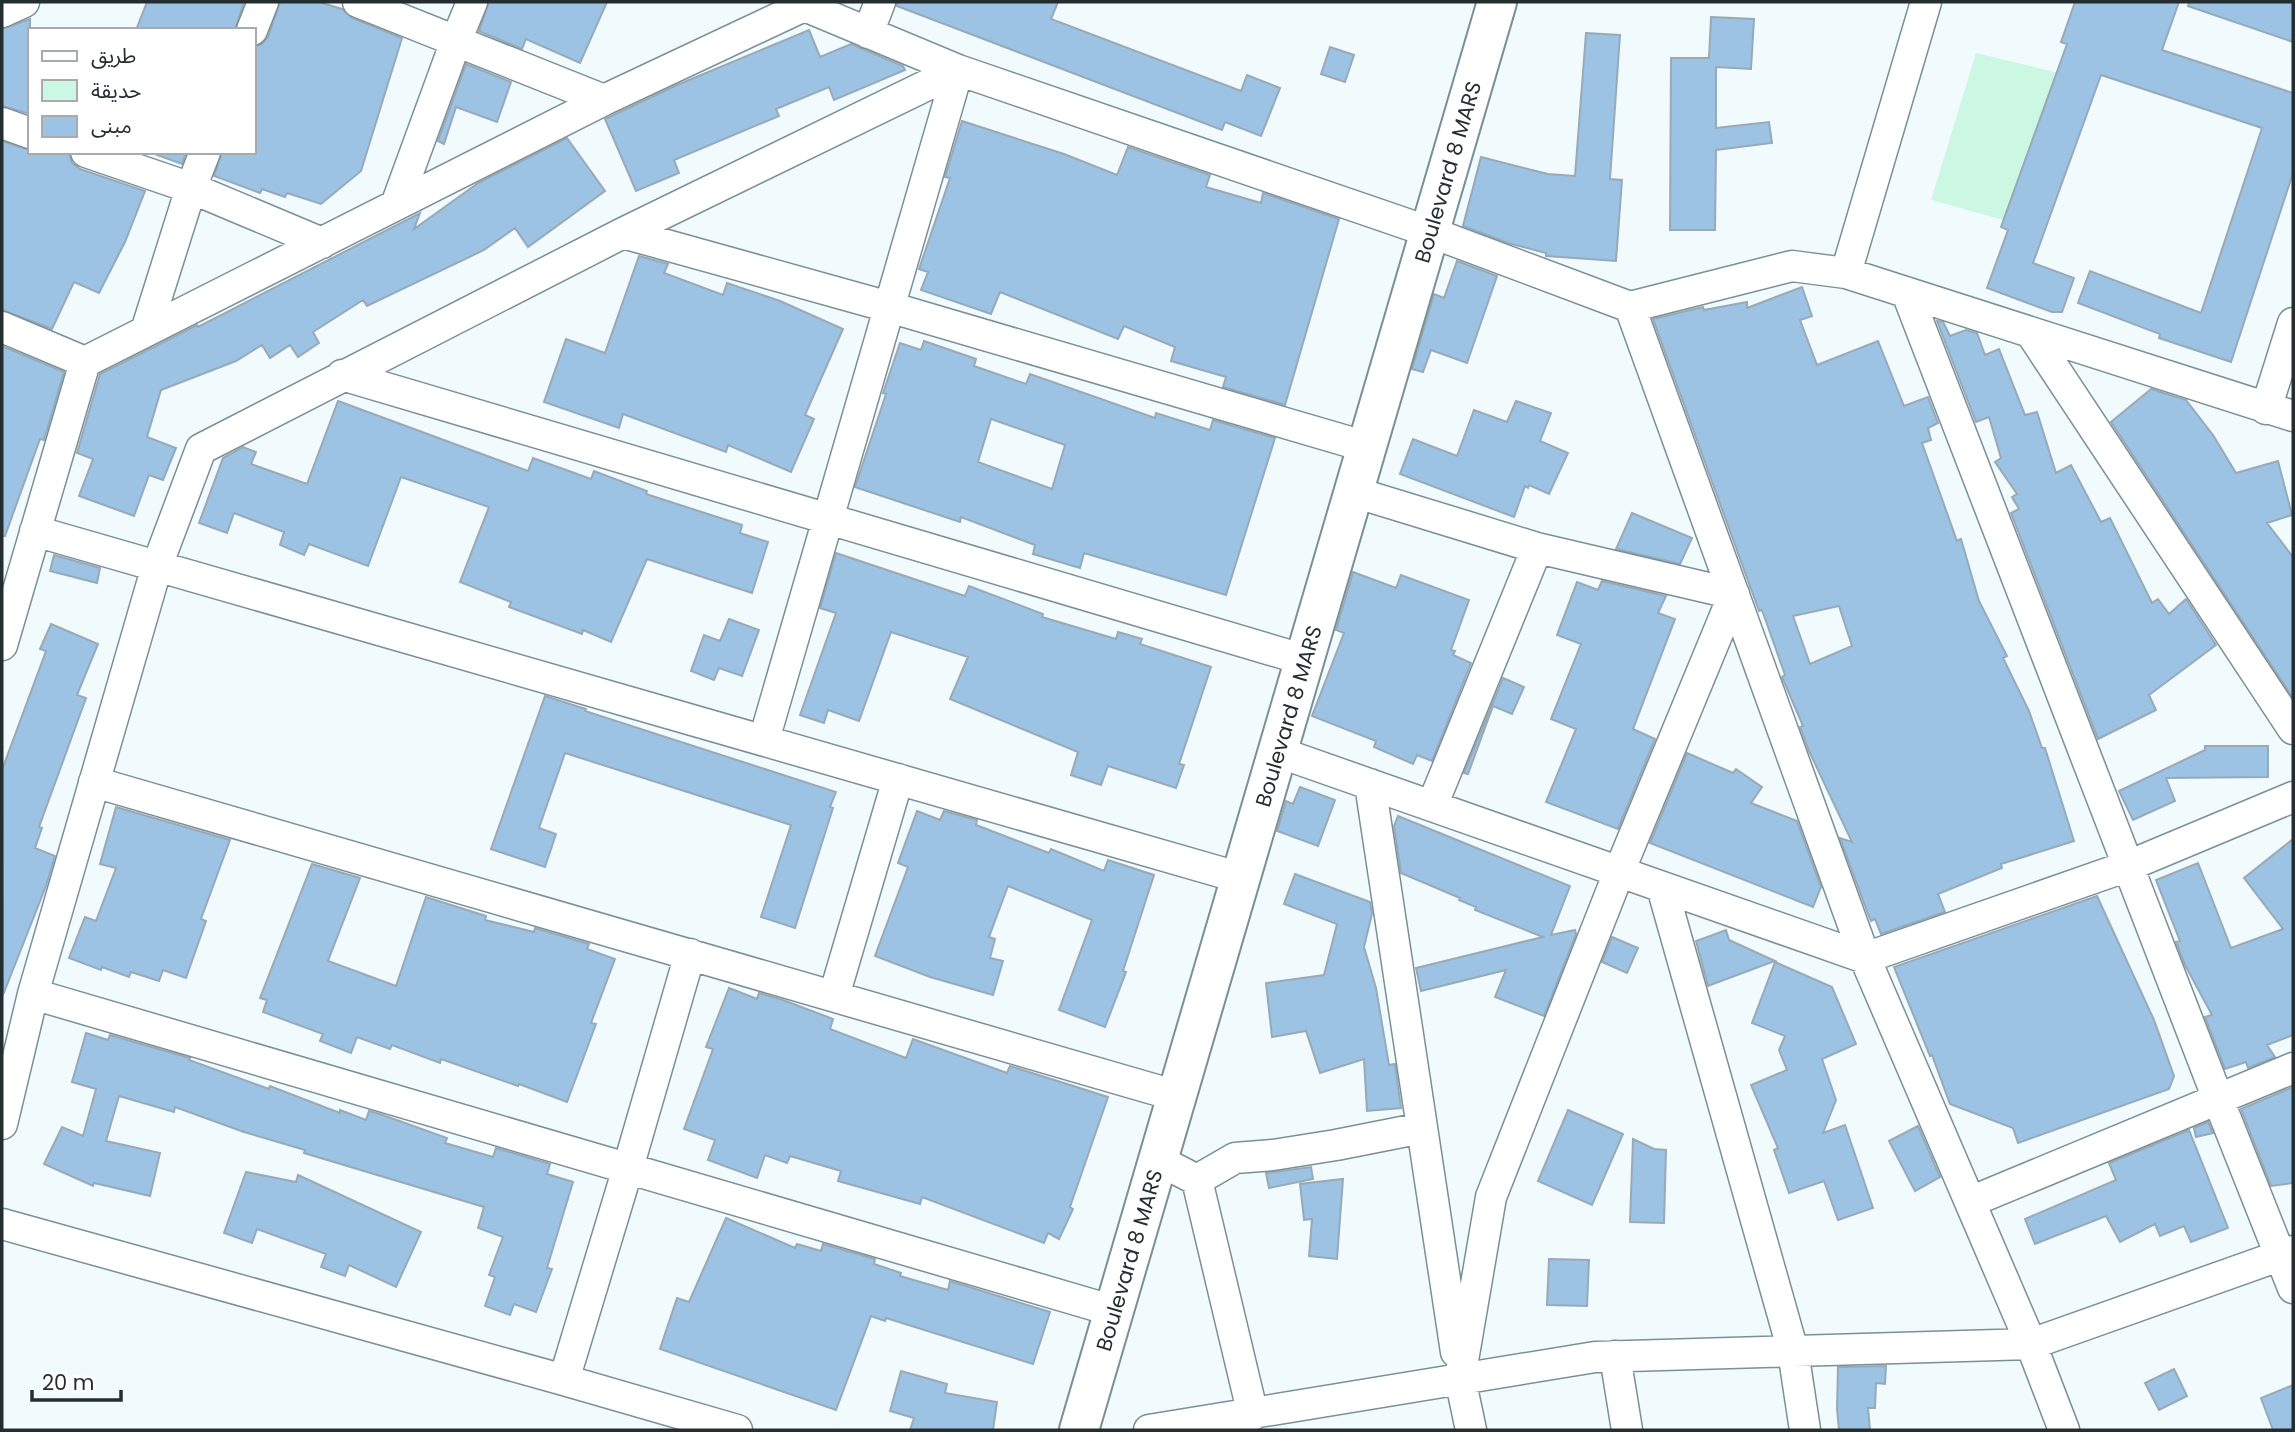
<svg xmlns="http://www.w3.org/2000/svg" width="2295" height="1432" font-family="Poppins,'Noto Sans Arabic',sans-serif">
	<style>
		.green { fill: #ccf7e2 }
		.building { fill: #9cc2e4; stroke: #98a9b8; stroke-width: 2; fill-rule: evenodd }
		.lines { fill: none; stroke-linecap: round; stroke-linejoin: round }
		.street-casing { stroke: #799098; stroke-width: 33 }
		.secondary-casing { stroke: #799098; stroke-width: 42 }
		.street { stroke: #fff; stroke-width: 30 }
		.secondary { stroke: #fff; stroke-width: 38 }
		.labels { text-anchor: middle; dominant-baseline: central; stroke-width: 7; stroke-linejoin: round; paint-order: stroke }
		.street-label { font-size: 21px; fill: #242e31; stroke: #fff }
	</style>
	<rect width="100%" height="100%" fill="#f1fbfe"/>
	<path class="green" d="M1976,53L2068,75L2022,225L1931,200Z"/>
	<path class="building" d="M147,2H244L235,30H136Z
		M280,2H319L342,9L352,18L402,38L361,171L321,204L287,193L285,197L262,189L260,193L214,176L222,152H254V47L262,44L268,37Z
		M489,2H607L580,63L526,39L522,49L479,31Z
		M897,2H1058L1051,19L1241,91L1247,75L1280,88L1261,136L1225,122L1222,130L897,6Z
		M2075,2H2179L2162,50L2293,93V173L2231,362L2159,338L2160,334L2078,303L2090,271L2201,313L2262,128L2101,75L2033,263L2074,278L2062,312H2052L1987,288L2008,230L2001,227L2067,44L2061,42Z
		M2189,2H2293V42L2188,6Z
		M1711,17L1754,19L1751,69L1716,67V128L1769,122L1772,143L1716,150L1715,230H1670L1671,58H1709Z
		M30,19V114L2,106V29Z
		M809,30L820,57L851,44L903,66L905,70L834,100L829,87L776,109L779,116L674,160L679,173L636,191L605,119L677,85Z
		M1586,33L1620,35L1610,179L1622,180L1616,261L1546,256V253L1508,243L1463,226L1481,157L1548,174L1575,176Z
		M1330,47L1354,55L1345,82L1321,74Z
		M466,64L511,82L497,122L456,107L444,144L438,141Z
		M962,121L1064,154L1117,175L1128,147L1210,175L1206,187L1261,203L1263,193L1339,219L1285,405L1223,387L1226,377L1171,361L1175,347L1124,326L1118,339L1000,292L991,314L921,290L928,272L919,269L950,178L945,177Z
		M567,138L605,191L528,247L515,228L484,250L367,306L363,300L313,332L319,343L298,357L290,345L270,358L262,345L236,361L161,390L147,437L176,448L163,480L149,475L134,516L79,496L93,459L77,453L100,374L197,325L198,327L420,213L414,229L478,183Z
		M2,141L30,150V152H69L72,163L80,169L145,191L125,242L99,293L74,282L52,329L2,310Z
		M158,152H186L182,164L157,155Z
		M639,256L668,264L664,273L723,295L727,283L780,301L843,329L805,415L814,419L791,472L728,445L726,452L623,414L619,428L544,402L566,339L605,353Z
		M1457,261L1497,276L1467,363L1431,350L1423,372L1412,369L1434,294L1444,298Z
		M1802,287L1812,316L1800,320L1817,365L1878,341L1904,406L1928,397L1938,423L1928,428L1931,440L1922,443L1957,541L1961,539L1979,601L2007,656L2003,658L2029,711L2042,748H2045L2074,841L2001,864L2002,868L1938,894L1945,912L1881,934L1875,919L1871,921L1868,914L1840,838L1852,842L1809,751L1800,727L1803,726L1782,677L1785,675L1762,610L1759,611L1653,319L1703,307L1704,310L1747,302V308ZM1839,606L1852,646L1810,664L1793,616Z
		M1937,321L1943,322L1950,336L1966,330L1977,333L1985,355L1999,349L2025,415L2037,412L2056,473L2071,465L2101,522L2110,518L2152,603L2158,599L2169,614L2186,599L2216,645L2149,695L2156,710L2098,739L2011,513L2019,509L2012,497L2017,494L1995,462L2001,458L1989,417L1976,422Z
		M924,341L976,359L974,366L1026,384L1030,374L1155,418L1156,413L1210,430L1213,420L1275,438L1226,595L1084,553L1080,568L1033,554L1035,545L961,517L960,522L855,487L886,394L883,393L900,343L921,350ZM991,419L1065,445L1052,489L978,462Z
		M2,346L64,372L44,440L40,439L5,536H2Z
		M2151,389L2186,400L2213,435L2236,473L2278,461L2292,515L2267,523L2293,557V698L2111,422Z
		M338,401L528,471L533,458L591,479L594,471L647,491L646,494L742,525L740,533L768,542L752,593L647,559L611,642L583,630L582,634L509,607L511,602L460,582L489,507L401,477L368,566L309,544L304,555L280,545L284,532L234,513L227,533L199,523L223,458L243,447L256,452L251,464L307,484Z
		M1516,401L1551,413L1540,441L1568,453L1549,494L1529,485L1528,488L1525,486L1514,517L1400,474L1413,439L1457,456L1474,410L1507,422Z
		M1632,513L1692,538L1680,564L1616,549Z
		M836,553L965,596L969,586L1043,614L1042,617L1116,639L1118,632L1142,639L1140,644L1211,667L1179,764L1184,765L1176,788L1108,766L1101,785L1071,775L1078,752L950,699L968,657L891,632L859,721L828,710L824,723L800,715L836,613L820,608Z
		M54,555L100,568L97,583L50,571Z
		M1353,572L1396,588L1401,575L1469,600L1451,650L1455,651L1453,655L1471,663L1432,761L1417,755L1413,764L1374,747L1376,741L1312,716L1344,633L1336,630Z
		M1602,581L1666,596L1658,613L1675,619L1633,729L1655,739L1618,829L1546,802L1576,729L1551,719L1581,644L1557,635L1577,582L1598,590Z
		M729,619L759,630L742,676L719,668L714,680L691,671L704,635L720,641Z
		M51,624L98,644L77,695L86,698L39,827L42,828L35,848L55,856L46,886L3,995L2,770L46,651L40,649Z
		M1503,678L1524,687L1512,714L1493,706L1468,774L1464,773Z
		M545,696L586,709L585,711L836,792L830,807L833,808L795,928L761,917L791,825L565,753L539,828L556,834L545,867L491,849Z
		M2205,746H2268V777L2166,778L2175,801L2133,820L2119,791L2205,750Z
		M1687,753L1733,773L1736,769L1762,787L1751,803L1797,821L1821,887L1813,907L1650,843Z
		M1300,787L1335,800L1318,846L1277,831L1286,801L1293,804Z
		M116,807L230,840L201,919L206,921L186,978L163,970L159,981L131,972L129,977L102,967L101,970L69,958L85,917L96,921L116,868L100,864Z
		M917,811L940,820L944,811L977,820L976,825L1049,853L1051,849L1104,871L1108,860L1154,875L1123,971L1126,972L1105,1027L1059,1010L1092,920L1008,886L989,937L995,939L990,958L1003,961L993,995L930,977L875,956L908,867L898,863Z
		M1398,816L1570,886L1551,935L1575,930L1576,934L1544,1016L1495,997L1506,970L1421,991L1416,968L1543,937L1475,910L1476,907L1459,900L1460,898L1401,873L1394,826Z
		M2293,839V1035L2267,1045L2275,1057L2248,1068L2246,1062L2225,1069L2205,1017L2212,1015L2185,965L2176,942L2180,941L2156,880L2198,863L2231,948L2283,929L2244,878Z
		M312,864L360,878L328,961L396,986L426,897L486,916L485,920L534,932L535,928L589,944L587,949L615,959L591,1023L596,1024L567,1102L519,1084L518,1086L441,1059L440,1063L392,1045L390,1049L357,1037L351,1053L320,1041L323,1034L263,1012L267,1000L260,998Z
		M1295,874L1370,902L1372,914L1364,947L1376,988L1389,1065L1395,1064L1401,1108L1367,1111L1364,1059L1320,1073L1306,1031L1272,1037L1266,983L1324,975L1337,924L1284,904Z
		M2097,896L2154,1020L2174,1076L2169,1089L2018,1143L2013,1128L1950,1104L1932,1055L1930,1056L1894,967Z
		M1726,930L1729,940L1775,961L1708,986L1696,941Z
		M1612,937L1638,948L1627,973L1602,962Z
		M1775,962L1832,987L1856,1044L1822,1059L1836,1100L1823,1133L1845,1125L1873,1208L1838,1220L1824,1181L1789,1193L1774,1150L1778,1148L1751,1085L1787,1070L1779,1050L1785,1036L1752,1023Z
		M729,988L757,999L759,993L783,1000L833,1019L830,1029L906,1058L913,1039L1007,1073L1010,1066L1108,1097L1070,1207L1073,1209L1059,1239L1048,1233L1044,1243L922,1197L920,1204L838,1181L841,1171L790,1156L787,1163L765,1155L757,1178L708,1160L715,1140L684,1129L713,1049L706,1047Z
		M86,1033L108,1040L110,1035L190,1058L189,1060L269,1089L270,1086L340,1113V1110L366,1120L369,1111L380,1114L447,1138L445,1143L493,1157L496,1148L550,1164L547,1174L573,1182L547,1268L552,1269L536,1312L514,1304L510,1315L485,1306L495,1277L489,1275L503,1237L478,1228L484,1207L304,1153L305,1150L244,1132L175,1107L174,1112L119,1096L106,1141L160,1153L150,1196L94,1183L93,1186L44,1164L62,1127L83,1136L96,1089L72,1082Z
		M2293,1087V1183L2271,1186L2241,1109Z
		M1568,1110L1623,1134L1592,1205L1538,1181Z
		M2208,1122L2213,1133L2196,1137L2194,1128Z
		M1918,1126L1940,1177L1915,1191L1889,1141Z
		M2189,1130L2228,1228L2191,1242L2184,1226L2160,1236L2155,1224L2120,1242L2106,1216L2035,1244L2025,1219L2116,1180L2109,1163Z
		M1633,1139L1654,1149L1666,1150L1664,1223L1630,1222Z
		M1311,1167L1313,1179L1269,1188L1266,1173Z
		M246,1172L296,1182L298,1175L421,1232L396,1287L349,1265L345,1276L321,1267L326,1254L257,1229L252,1243L224,1233Z
		M1343,1179L1337,1259L1309,1256L1312,1219L1304,1220L1300,1184Z
		M726,1218L795,1248L797,1244L821,1251L823,1244L875,1259L874,1264L901,1273L900,1276L948,1290L950,1281L1050,1312L1033,1364L886,1318L885,1321L871,1316L836,1410L660,1349L677,1298L689,1302Z
		M1549,1259L1589,1260L1587,1306L1547,1305Z
		M1886,1366L1885,1384L1876,1383L1875,1408H1868L1870,1430H1839L1837,1409L1838,1367Z
		M2174,1369L2187,1396L2159,1410L2145,1383Z
		M901,1371L947,1384L945,1393L997,1402L993,1430H910L914,1418L890,1411Z
		M2293,1385V1430H2273L2261,1398Z"/>
	<g class="lines">
		<defs>
			<path id="street" d="M358,2L604,100
				M795,2L958,70L1430,232L1630,307L1792,266L1846,273L2293,416
				M2,12L24,2
				M252,30L263,2
				M868,33L880,2
				M2,123L30,133
				M86,152L191,188L322,243
				M396,205L456,41L472,2
				M623,233L889,307L1367,447
				M1846,273L1926,2
				M1907,293L2218,1099L2293,1288
				M1630,307L1865,958L2031,1344L2064,1430
				M2,327L85,362
				M146,331L191,188L205,152
				M2031,333L2293,729
				M342,375L1305,660
				M2266,409L2293,323
				M1354,492L1537,548L1734,594L1619,872L1491,1197L1460,1378L1471,1430
				M35,531L1241,878
				M2,645L85,362L604,100L804,6
				M764,740L958,70
				M1278,752L1865,958L2128,866L2293,797
				M94,782L1177,1096
				M1370,784L1456,1352
				M1432,806L1537,548
				M1662,887L1793,1351L1805,1430
				M33,994L1114,1311
				M834,996L898,779
				M2,1124L33,994L157,566L201,449L623,233L958,70
				M1158,1160L1197,1180L1253,1415
				M1197,1180L1235,1158L1273,1155L1336,1145L1422,1128
				M1970,1202L2293,1068
				M2,1224L564,1380L737,1430
				M1615,1356L1627,1430
				M564,1380L628,1168L690,954
				M1149,1430L1595,1357L2031,1344L2293,1251"/>
			<g id="secondary">
				<path id="s1" d="M1079,1430L1497,2"/>
			</g>
		</defs>
		<use href="#street" class="street-casing"/>
		<use href="#secondary" class="secondary-casing"/>
		<use href="#street" class="street"/>
		<use href="#secondary" class="secondary"/>
	</g>
	<g class="labels">
		<g class="street-label">
			<text stroke="none"><textPath href="#s1" startOffset="1311">Boulevard 8 MARS</textPath></text>
			<text stroke="none"><textPath href="#s1" startOffset="744">Boulevard 8 MARS</textPath></text>
			<text stroke="none"><textPath href="#s1" startOffset="177">Boulevard 8 MARS</textPath></text>
		</g>
	</g>
	<rect width="2295" height="1432" fill="none" stroke="#242e31" stroke-width="7"/>
	<rect x="28" y="28" width="228" height="126" fill="#ffffff" stroke="#a7abad" stroke-width="2"/>
	<rect x="42" y="51" width="35" height="10" fill="#ffffff" stroke="#a7abad" stroke-width="2"/>
	<text x="91" y="63" font-size="21" fill="#242e31">طريق</text>
	<rect x="42" y="80" width="35" height="21" fill="#ccf7e2" stroke="#a7abad" stroke-width="2"/>
	<text x="91" y="98" font-size="21" fill="#242e31">حديقة</text>
	<rect x="42" y="116" width="35" height="21" fill="#9cc2e4" stroke="#a7abad" stroke-width="2"/>
	<text x="91" y="133" font-size="21" fill="#242e31">مبنى</text>
	<path d="M32 1390v10h89v-10" fill="none" stroke="#242e31" stroke-width="3.5"/>
	<text x="42" y="1390" font-size="21" fill="#242e31" stroke="#ffffff" stroke-width="5" paint-order="stroke">20 m</text>
</svg>
